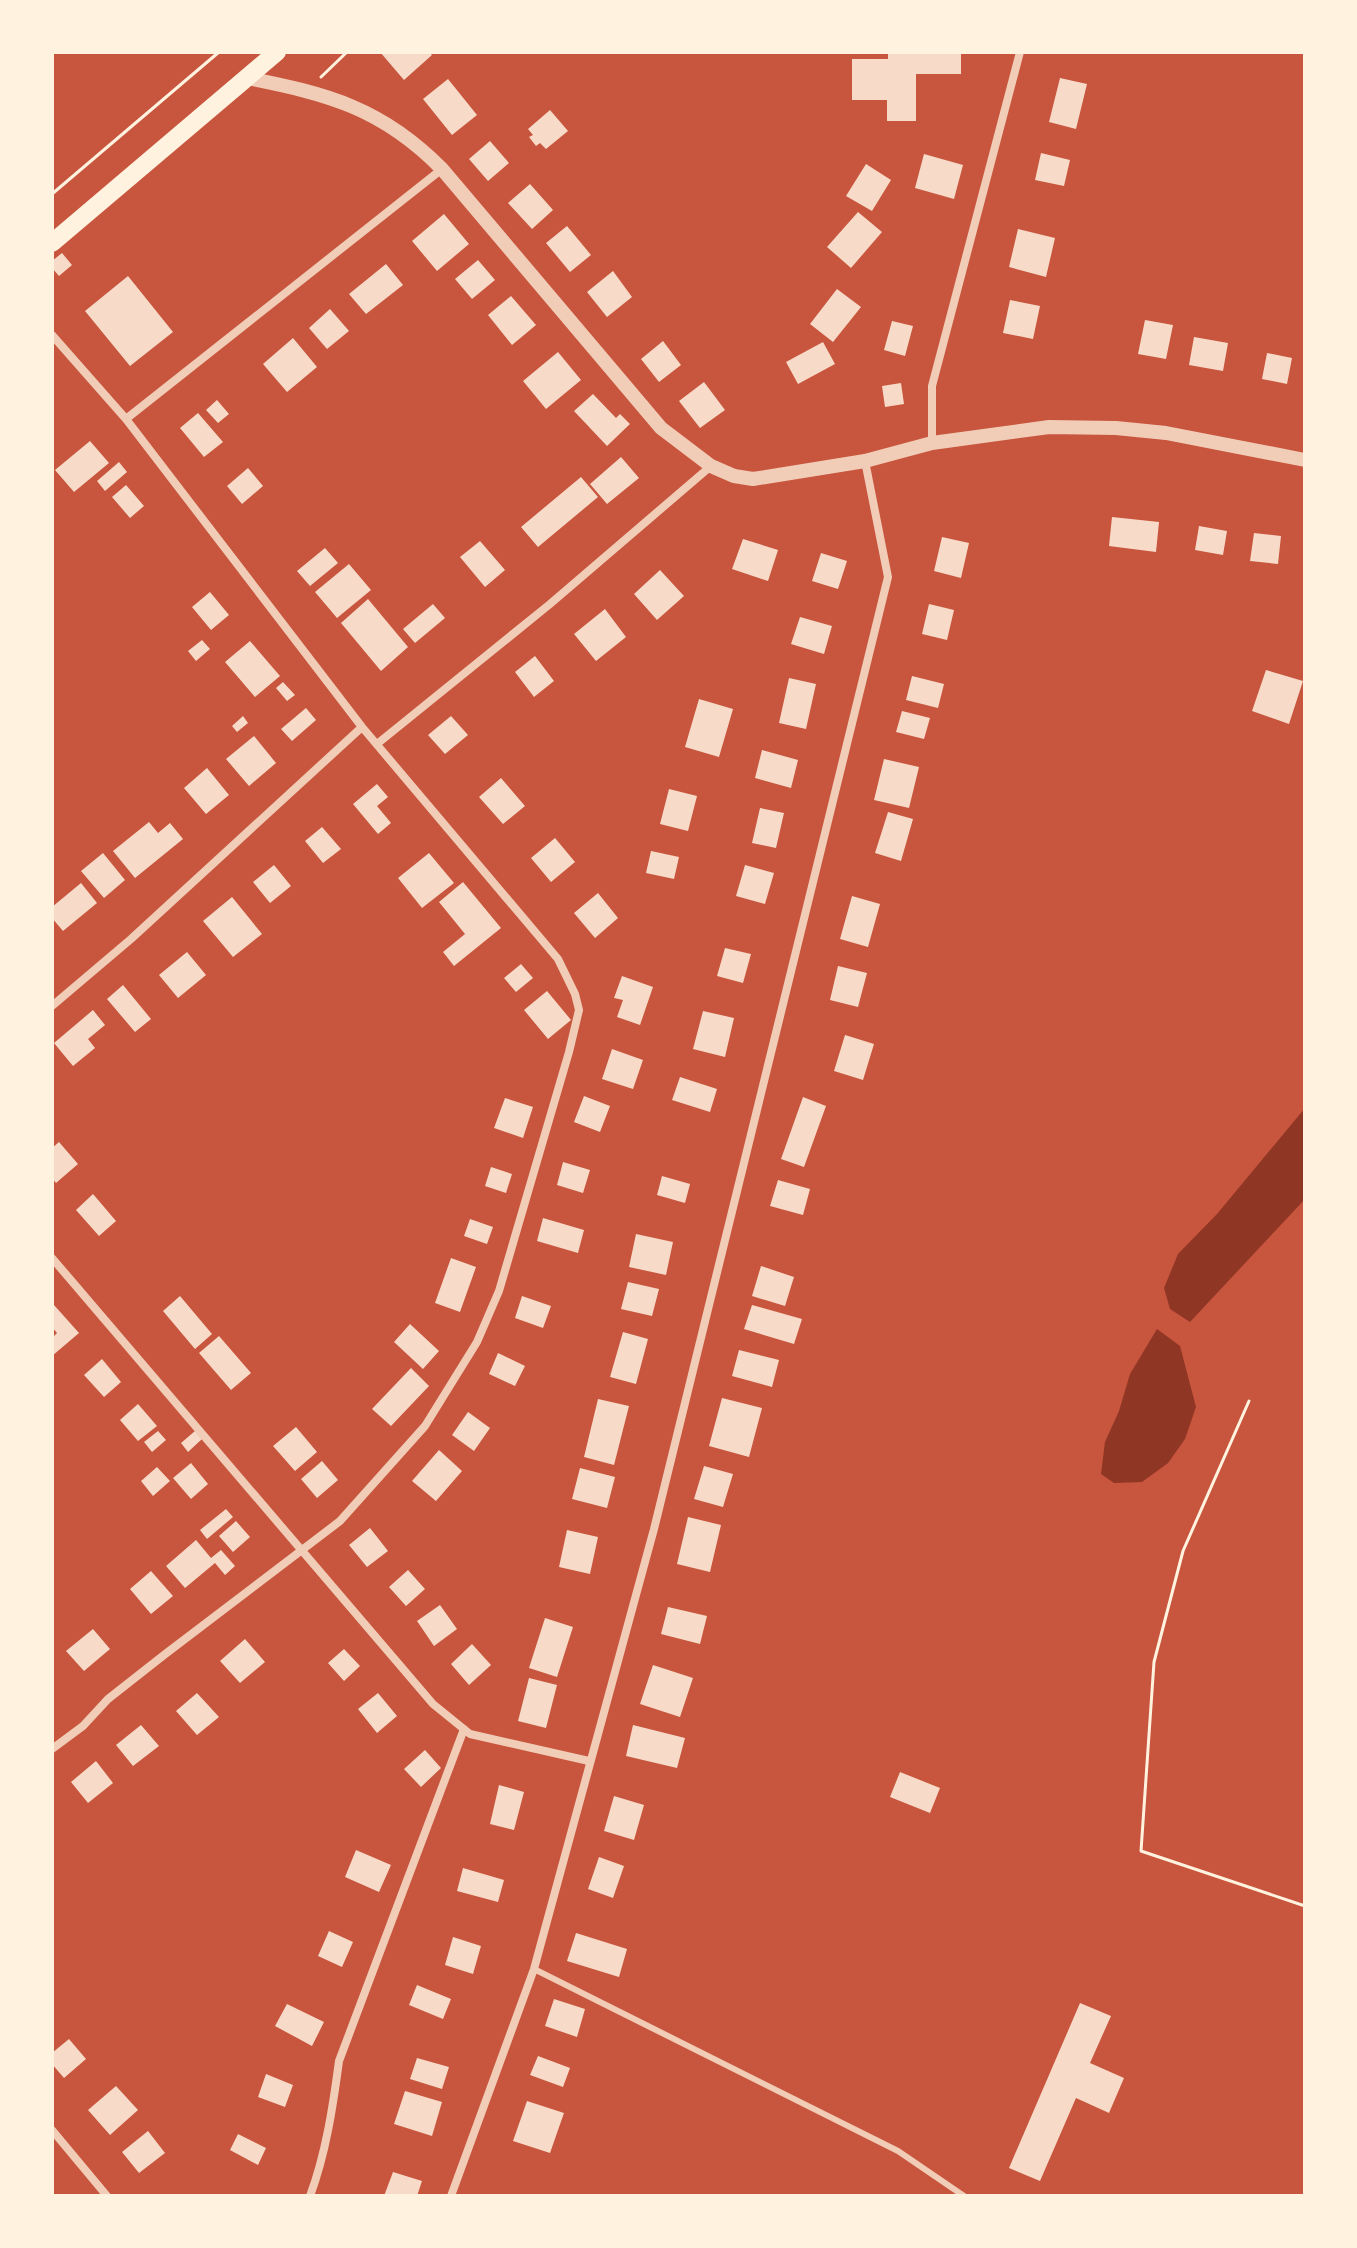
<svg xmlns="http://www.w3.org/2000/svg" width="1357" height="2248" font-family="Rubik,sans-serif">
	<style>
		.water { fill: #8f3625 }
		.building { fill: #f7dbc8 }
		.lines { fill: none; stroke-linecap: round; stroke-linejoin: round }
		.path { stroke: #fff3e0; stroke-width: 3 }
		.service { stroke: #f1ccb7; stroke-width: 6 }
		.minor { stroke: #f1ccb7; stroke-width: 8 }
		.tertiary { stroke: #f1ccb7; stroke-width: 14 }
		.primary { stroke: #fff3e0; stroke-width: 18 }
	</style>
	<rect width="100%" height="100%" fill="#c8553d"/>
	<path class="water" d="M1305,1108V1199L1190,1322L1170,1309L1164,1288L1178,1254L1217,1214Z
		M1157,1329L1180,1346L1196,1407L1185,1439L1168,1463L1142,1482L1114,1483L1101,1474L1105,1442L1119,1411L1130,1374Z"/>
	<path class="building" d="M380,52H429L432,55L404,80Z
		M888,52H961V74H916V121H887V100H852V59H888Z
		M1060,78L1087,84L1076,129L1049,122Z
		M448,79L477,115L452,135L423,99Z
		M550,110L568,131L546,149L540,143L536,146L529,137L533,135L528,129Z
		M490,141L509,163L488,181L469,159Z
		M1041,153L1070,160L1064,186L1035,180Z
		M924,154L963,165L954,199L915,188Z
		M866,164L891,180L872,211L846,196Z
		M530,184L553,210L532,229L508,203Z
		M858,212L882,232L851,268L827,247Z
		M444,214L469,244L437,271L412,241Z
		M567,226L591,255L570,272L546,243Z
		M1018,229L1055,238L1046,277L1009,267Z
		M62,253L72,265L59,276L52,268V261Z
		M478,260L495,280L472,299L455,279Z
		M386,264L403,285L366,314L349,294Z
		M613,271L632,297L607,317L587,292Z
		M128,276L173,332L130,366L85,311Z
		M837,289L861,307L833,342L810,324Z
		M511,296L536,325L512,345L488,315Z
		M1010,300L1040,306L1033,339L1003,333Z
		M330,309L349,331L327,349L309,328Z
		M1145,320L1173,325L1166,359L1138,354Z
		M892,321L913,326L905,356L884,350Z
		M1194,337L1228,343L1223,371L1189,365Z
		M293,338L317,367L287,392L263,364Z
		M663,341L681,365L659,382L641,359Z
		M823,342L835,364L798,384L786,362Z
		M558,352L581,380L546,409L523,381Z
		M1267,353L1292,358L1287,384L1262,379Z
		M704,382L725,410L700,428L679,401Z
		M901,383L904,404L885,407L882,386Z
		M593,394L616,418L620,414L630,424L607,446L574,411Z
		M217,400L229,414L218,423L206,410Z
		M198,413L223,442L204,457L180,428Z
		M90,441L109,463L74,492L55,470Z
		M621,457L639,478L607,504L590,484Z
		M119,462L127,472L105,491L97,481Z
		M248,468L263,486L242,504L227,486Z
		M581,477L598,497L538,547L521,527Z
		M126,485L144,506L130,518L112,497Z
		M1112,517L1159,522L1156,552L1109,546Z
		M1199,526L1227,531L1223,555L1195,550Z
		M1254,533L1281,536L1278,564L1250,561Z
		M942,537L969,543L961,578L934,571Z
		M743,539L778,550L768,581L732,569Z
		M480,541L505,570L485,587L460,557Z
		M325,548L338,563L310,586L297,571Z
		M821,553L847,561L838,589L812,581Z
		M349,564L371,590L337,618L315,592Z
		M660,570L684,596L657,620L634,594Z
		M210,592L229,615L211,630L192,607Z
		M368,599L408,647L381,671L341,623Z
		M433,604L445,618L415,643L403,629Z
		M929,604L954,610L947,640L922,634Z
		M605,609L626,637L596,661L574,634Z
		M800,617L832,626L824,654L791,644Z
		M202,640L210,649L196,661L188,651Z
		M250,641L280,676L255,697L225,662Z
		M535,656L554,681L534,697L515,672Z
		M1266,670L1303,681L1289,724L1252,711Z
		M912,676L944,684L938,708L906,700Z
		M789,678L816,684L806,729L779,723Z
		M283,682L295,695L287,701L276,688Z
		M699,699L733,709L719,757L685,747Z
		M306,708L316,720L292,741L281,729Z
		M902,711L930,718L924,739L896,732Z
		M243,716L248,723L237,732L232,726Z
		M451,716L468,735L445,754L428,735Z
		M254,736L276,763L249,786L226,759Z
		M762,750L798,760L791,788L755,778Z
		M884,759L919,767L909,808L874,800Z
		M207,768L229,795L206,814L184,788Z
		M501,778L525,806L503,824L479,797Z
		M377,784L388,797L377,806L391,823L378,834L353,804Z
		M669,789L697,796L688,831L660,824Z
		M760,808L784,813L776,848L752,843Z
		M888,812L913,819L901,861L875,853Z
		M149,822L158,833L170,823L183,839L135,878L113,851Z
		M322,827L341,849L323,863L305,841Z
		M555,838L575,862L551,882L531,858Z
		M651,851L679,857L674,879L646,873Z
		M103,853L125,880L104,898L81,871Z
		M429,853L454,883L422,908L398,878Z
		M274,865L291,886L270,903L253,882Z
		M745,865L774,873L765,904L736,896Z
		M463,882L501,928L454,966L443,952L465,934L439,902Z
		M81,883L97,903L63,931L52,918V907Z
		M598,893L618,918L595,938L574,913Z
		M852,896L880,904L868,947L840,939Z
		M232,897L262,934L233,957L203,921Z
		M725,948L751,954L743,983L717,976Z
		M187,952L206,975L178,998L159,975Z
		M521,964L533,978L516,992L504,978Z
		M838,966L867,973L858,1007L830,1000Z
		M622,976L653,987L640,1025L617,1017L623,1000L614,998Z
		M123,985L151,1019L135,1032L107,999Z
		M547,991L571,1020L548,1039L524,1010Z
		M93,1010L105,1025L88,1039L95,1048L73,1066L54,1043Z
		M703,1011L734,1018L725,1057L693,1049Z
		M845,1035L874,1044L863,1080L834,1071Z
		M612,1049L643,1060L633,1089L602,1079Z
		M680,1077L717,1089L710,1112L672,1100Z
		M584,1096L610,1106L600,1132L574,1122Z
		M803,1097L826,1106L804,1167L781,1159Z
		M505,1098L533,1107L523,1138L494,1128Z
		M59,1142L78,1164L56,1183L52,1178V1148Z
		M563,1162L590,1170L583,1193L557,1185Z
		M491,1167L512,1174L506,1193L485,1186Z
		M662,1176L690,1184L685,1203L657,1195Z
		M778,1180L810,1189L803,1215L770,1206Z
		M93,1194L116,1221L99,1236L76,1210Z
		M543,1218L584,1230L578,1253L537,1241Z
		M470,1219L493,1227L487,1244L464,1236Z
		M636,1234L673,1242L666,1275L629,1267Z
		M451,1258L476,1267L460,1312L435,1303Z
		M761,1266L794,1277L785,1306L752,1296Z
		M628,1282L659,1289L652,1316L621,1309Z
		M180,1296L212,1334L195,1349L163,1311Z
		M522,1296L551,1306L543,1328L515,1318Z
		M54,1305L79,1333L52,1356V1338L57,1333L52,1327V1307Z
		M752,1305L802,1319L794,1344L744,1329Z
		M410,1324L439,1351L423,1369L394,1342Z
		M623,1332L648,1339L636,1384L610,1377Z
		M219,1336L251,1373L231,1390L199,1353Z
		M739,1350L779,1360L772,1387L732,1376Z
		M498,1353L525,1366L515,1386L489,1374Z
		M102,1359L121,1382L104,1397L84,1375Z
		M411,1368L429,1386L391,1426L372,1409Z
		M722,1398L762,1408L749,1457L709,1446Z
		M598,1399L629,1406L614,1465L584,1457Z
		M138,1404L157,1426L138,1441L120,1420Z
		M468,1412L490,1428L474,1451L452,1435Z
		M296,1427L317,1452L295,1471L273,1446Z
		M158,1431L166,1440L152,1452L144,1442Z
		M195,1431L202,1439L188,1452L181,1443Z
		M439,1450L462,1471L436,1501L412,1481Z
		M322,1461L338,1480L317,1498L301,1479Z
		M191,1463L208,1484L191,1499L173,1478Z
		M704,1466L733,1474L723,1507L694,1499Z
		M157,1467L170,1481L153,1496L141,1481Z
		M580,1468L615,1477L607,1508L572,1499Z
		M226,1509L233,1517L207,1539L200,1530Z
		M688,1517L721,1525L710,1572L677,1564Z
		M236,1521L250,1537L233,1552L219,1536Z
		M370,1528L388,1551L367,1567L349,1545Z
		M567,1530L598,1537L590,1574L559,1567Z
		M196,1540L211,1558L221,1550L235,1566L225,1575L215,1563L185,1588L166,1566Z
		M408,1570L425,1589L406,1606L389,1587Z
		M151,1571L173,1596L151,1614L130,1589Z
		M440,1605L457,1629L434,1646L417,1621Z
		M668,1607L707,1616L700,1644L661,1634Z
		M545,1618L573,1627L557,1677L529,1668Z
		M93,1629L110,1649L84,1671L66,1651Z
		M245,1639L265,1662L240,1683L220,1661Z
		M472,1644L491,1665L469,1685L451,1664Z
		M344,1649L360,1666L344,1681L328,1663Z
		M653,1665L693,1678L680,1717L640,1704Z
		M529,1678L557,1685L546,1728L518,1721Z
		M197,1693L219,1717L197,1735L176,1711Z
		M378,1693L397,1716L377,1733L358,1709Z
		M141,1725L159,1746L133,1766L116,1745Z
		M633,1725L685,1738L677,1768L626,1756Z
		M425,1750L441,1768L421,1787L404,1769Z
		M96,1761L113,1783L88,1803L71,1782Z
		M900,1772L940,1788L930,1813L890,1797Z
		M499,1785L524,1792L514,1830L490,1824Z
		M614,1796L644,1805L634,1840L604,1831Z
		M356,1850L391,1865L379,1892L345,1877Z
		M599,1857L624,1866L613,1898L588,1889Z
		M463,1868L504,1880L498,1902L457,1891Z
		M329,1931L353,1942L342,1967L318,1956Z
		M576,1933L627,1949L619,1977L567,1961Z
		M453,1937L481,1946L473,1974L445,1965Z
		M417,1985L451,1999L443,2019L409,2005Z
		M554,1999L585,2009L577,2037L545,2026Z
		M1080,2003L1111,2016L1090,2063L1124,2078L1109,2113L1076,2098L1040,2181L1009,2168Z
		M287,2004L324,2022L312,2046L275,2026Z
		M69,2039L86,2059L64,2078L52,2064V2053Z
		M538,2056L570,2068L563,2087L530,2075Z
		M417,2058L449,2067L442,2089L410,2079Z
		M266,2074L293,2085L285,2107L258,2097Z
		M116,2086L138,2110L110,2135L88,2110Z
		M405,2091L442,2102L432,2136L394,2124Z
		M527,2101L564,2113L550,2153L513,2141Z
		M148,2131L165,2153L139,2173L122,2152Z
		M238,2134L266,2148L258,2165L230,2150Z
		M393,2172L422,2181L417,2196H384Z"/>
	<g class="lines">
		<path class="path" d="M321,77L347,52
			M52,194L219,52
			M1249,1401L1183,1551L1154,1662L1141,1851L1305,1906"/>
		<path class="service" d="M534,1969L898,2151L964,2196"/>
		<path class="minor" d="M52,335L126,419L362,727L558,959L575,994L579,1010L569,1052L499,1291L477,1342L425,1426L340,1521L164,1655L108,1699L83,1726L52,1749
			M126,419L442,169
			M932,443V386L1020,52
			M377,744L550,604L711,466
			M52,1006L131,939L362,727
			M52,1258L433,1704L470,1734L589,1761
			M52,2130L107,2196
			M310,2196C326,2153 333,2106 339,2061L464,1729
			M451,2196L534,1969L654,1529L888,577L865,461"/>
		<path class="tertiary" d="M247,78C328,94 382,108 442,169L661,428L711,466L734,476L753,479L865,461L932,443L1049,427L1116,428L1166,433L1305,460"/>
		<path class="primary" d="M52,243L277,52"/>
	</g>
	<rect width="1357" height="2248" fill="none" stroke="#fff3e0" stroke-width="108"/>
</svg>
